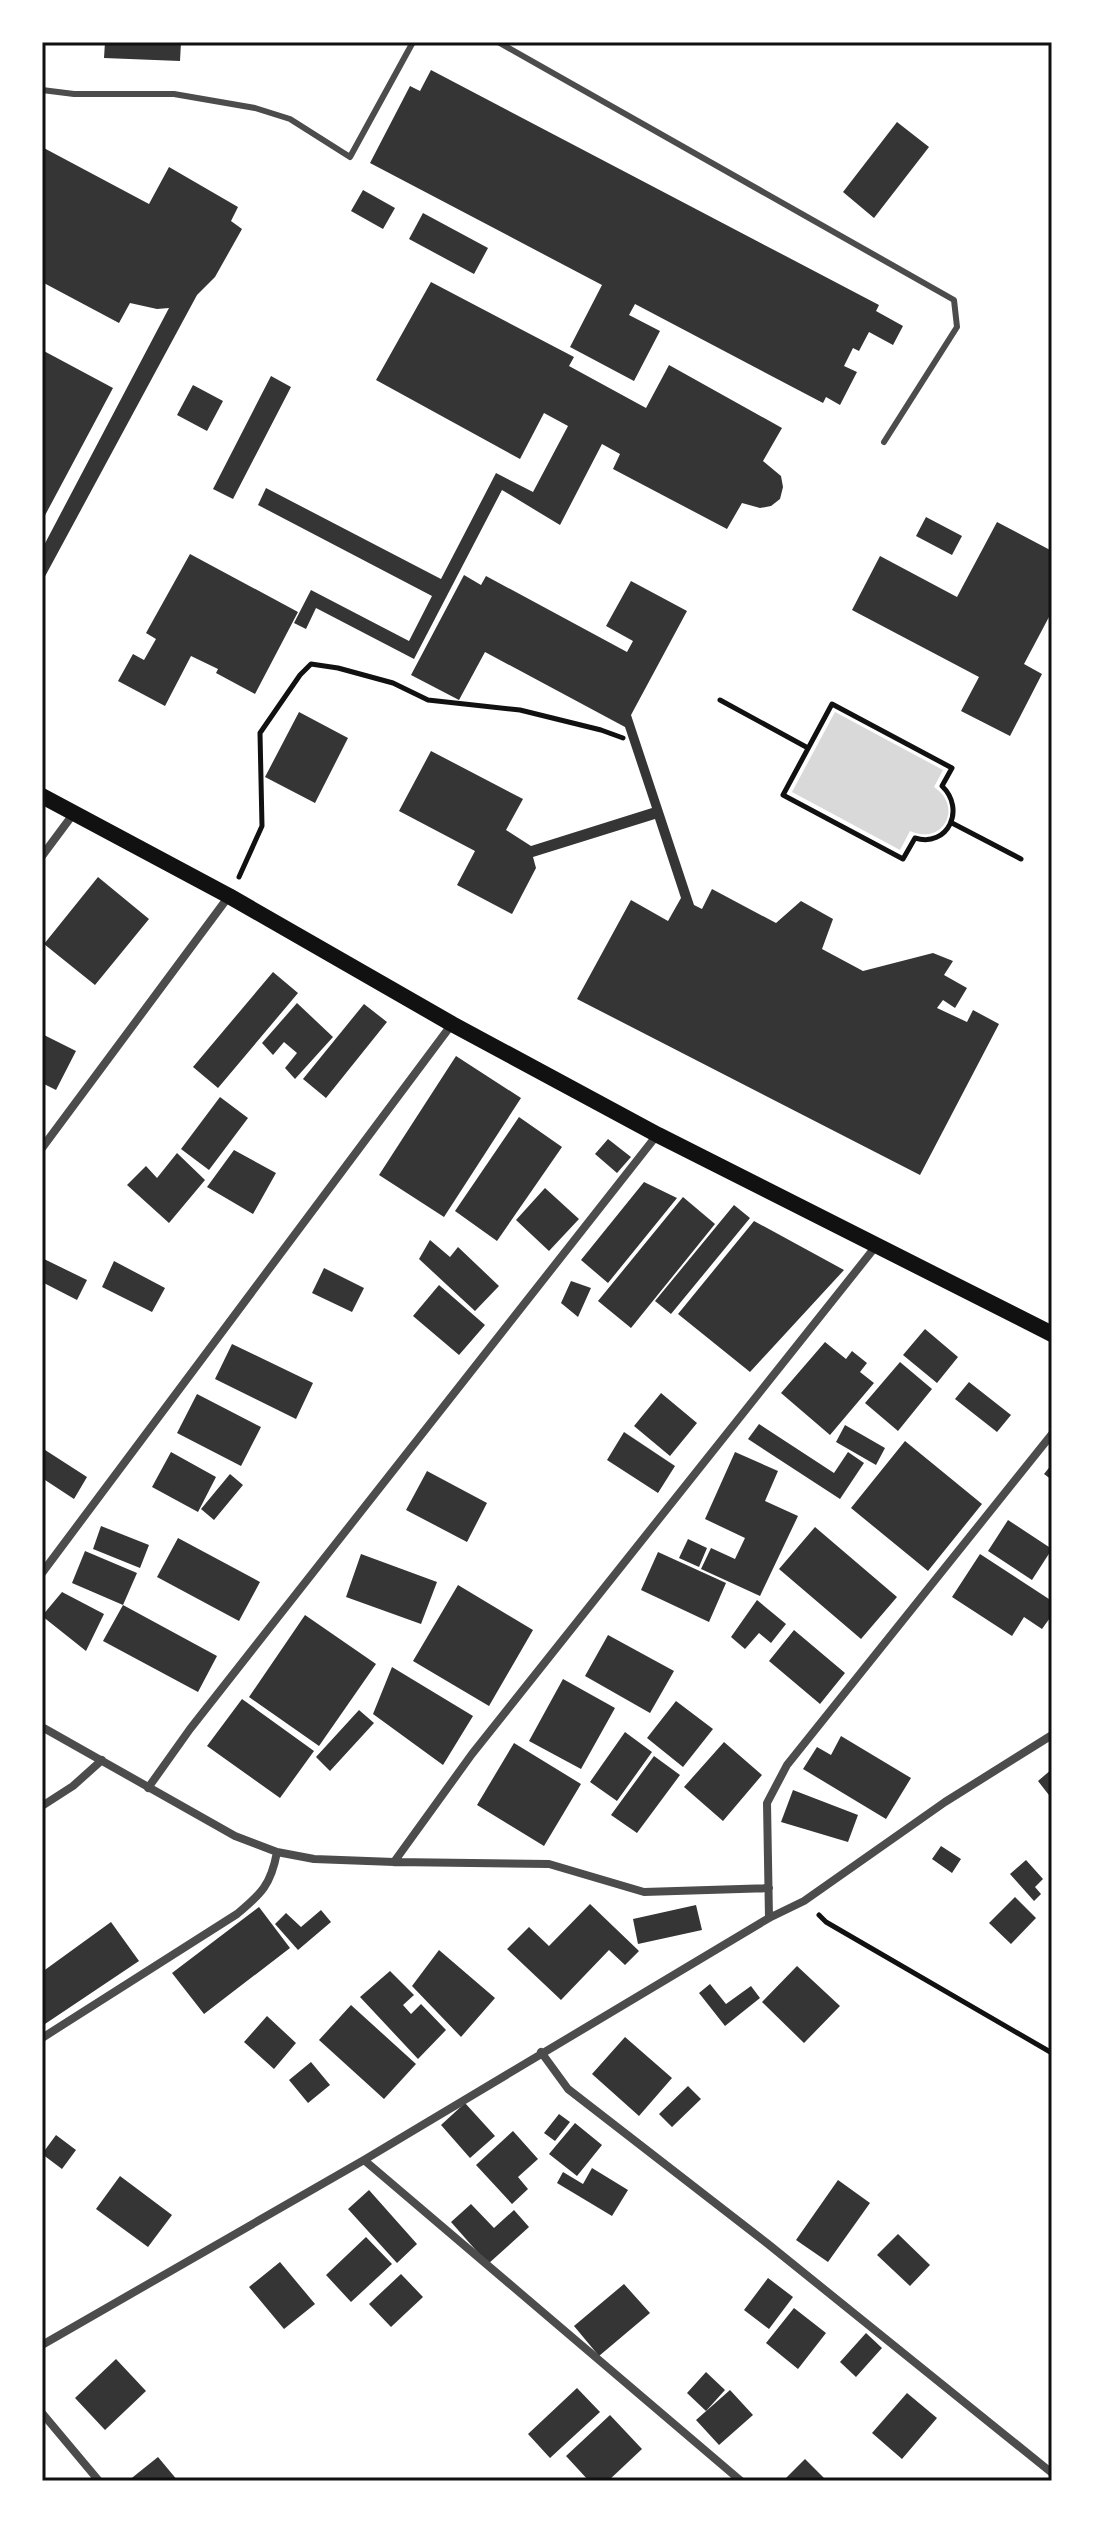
<svg xmlns="http://www.w3.org/2000/svg" width="1094" height="2523" font-family="Lora,serif">
	<style>
		.water { fill: #d9d9d9 }
		.building { fill: #353535 }
		.lines { fill: none; stroke-linecap: round; stroke-linejoin: round }
		.path { stroke: #111; stroke-width: 5 }
		.service { stroke: #4c4c4c; stroke-width: 6 }
		.minor { stroke: #4c4c4c; stroke-width: 8 }
		.secondary { stroke: #111; stroke-width: 16 }
		.neatline { fill: none; stroke: #111; stroke-width: 3 }
	</style>
	<rect width="100%" height="100%" fill="#fff"/>
	<path class="water" d="M835,712L943,770L934,787C964,807 943,846 910,831L900,850L792,792Z"/>
	<path class="building" d="M105,42H181L180,61L104,58Z
		M431,70L879,305L876,311L903,326L893,345L869,332L859,351L853,348L844,366L857,372L840,405L826,397L823,403L635,304L629,315L660,331L634,381L570,347L602,285L370,163L410,86L420,91Z
		M897,122L929,147L874,218L843,192Z
		M42,147L149,204L169,167L238,207L231,221L242,229L215,277L197,295L42,582V549L169,308L157,309L130,303L119,323L42,282Z
		M363,190L395,208L383,229L351,211Z
		M423,213L488,248L474,274L409,239Z
		M431,282L574,357L569,366L646,408L669,365L782,428L763,461L781,476L783,487L780,499L771,506L760,508L742,503L727,529L613,469L620,454L602,444L560,525L502,490L414,659L316,608L306,629L294,623L311,590L409,641L432,596L258,505L266,488L441,579L496,473L533,492L568,426L544,413L520,459L376,380Z
		M42,350L113,388L42,521Z
		M271,376L291,387L233,499L213,489Z
		M193,385L223,401L207,431L177,415Z
		M926,517L962,536L952,555L916,536Z
		M997,522L1052,551V618L1049,617L1024,664L1042,674L1010,736L961,711L979,677L852,610L880,556L957,597Z
		M190,554L298,612L255,694L216,673L218,669L191,656L165,706L118,681L133,654L144,660L156,639L146,633Z
		M464,575L481,585L486,576L627,652L633,641L606,626L631,581L687,611L631,715L694,905L702,909L712,889L776,923L801,901L833,919L822,949L863,971L933,953L953,961L944,975L967,988L955,1008L943,1000L937,1008L967,1022L973,1010L999,1024L920,1175L577,999L631,900L668,921L681,898L655,819L533,857L536,868L512,914L457,885L475,851L399,811L431,751L523,799L506,830L531,846L652,808L625,727L485,652L459,700L411,675Z
		M299,712L348,738L315,803L265,777Z
		M98,877L149,919L95,985L44,944Z
		M273,972L298,993L218,1088L193,1067Z
		M297,1003L333,1037L295,1079L285,1068L297,1053L284,1042L273,1055L262,1043Z
		M364,1004L387,1022L326,1098L303,1079Z
		M42,1034L76,1051L56,1090L42,1083Z
		M456,1056L521,1098L444,1217L379,1175Z
		M220,1097L248,1118L209,1170L181,1149Z
		M519,1117L562,1147L497,1241L455,1211Z
		M608,1139L631,1157L617,1173L595,1154Z
		M234,1150L276,1173L253,1214L207,1187Z
		M177,1153L205,1180L169,1223L127,1185L146,1166L157,1178Z
		M644,1182L677,1198L608,1283L581,1260Z
		M545,1188L579,1219L549,1251L516,1220Z
		M683,1197L715,1224L631,1328L598,1301Z
		M734,1205L750,1218L671,1314L655,1301Z
		M754,1221L844,1270L750,1372L678,1314Z
		M430,1240L450,1257L458,1247L499,1286L475,1311L419,1259Z
		M42,1258L87,1280L77,1300L42,1282Z
		M114,1261L165,1288L152,1312L102,1287Z
		M324,1268L364,1288L352,1312L312,1293Z
		M571,1281L591,1288L578,1317L561,1303Z
		M439,1285L485,1325L459,1355L413,1316Z
		M925,1329L958,1357L937,1383L903,1355Z
		M825,1342L846,1359L852,1351L867,1363L860,1372L874,1383L830,1435L781,1393Z
		M232,1344L313,1383L296,1419L215,1379Z
		M900,1362L932,1389L898,1431L865,1403Z
		M969,1382L1011,1415L997,1432L955,1399Z
		M661,1393L697,1423L670,1456L634,1426Z
		M197,1394L261,1427L241,1466L177,1433Z
		M759,1424L834,1473L848,1452L864,1463L840,1499L748,1439Z
		M845,1425L885,1448L876,1465L836,1442Z
		M624,1432L675,1466L658,1493L607,1460Z
		M905,1441L982,1504L928,1571L851,1508Z
		M42,1448L87,1477L74,1499L42,1478Z
		M171,1452L216,1477L198,1512L152,1487Z
		M735,1452L778,1471L765,1501L798,1516L760,1596L701,1569L711,1548L735,1559L745,1538L705,1519Z
		M1052,1464V1480L1044,1474Z
		M427,1471L487,1503L467,1542L406,1510Z
		M230,1474L243,1485L214,1520L201,1509Z
		M1008,1520L1052,1549L1032,1580L988,1551Z
		M101,1526L149,1545L140,1568L93,1549Z
		M815,1527L897,1597L861,1639L779,1569Z
		M178,1538L260,1582L239,1621L157,1577Z
		M688,1539L707,1548L699,1567L679,1558Z
		M85,1551L137,1573L123,1605L72,1583Z
		M658,1552L726,1583L709,1622L641,1590Z
		M361,1554L437,1582L421,1624L346,1597Z
		M980,1554L1052,1601V1615L1042,1629L1024,1617L1012,1636L952,1597Z
		M458,1585L533,1630L489,1706L413,1661Z
		M62,1592L104,1614L86,1651L42,1616Z
		M757,1600L786,1624L771,1643L759,1633L745,1649L731,1637Z
		M123,1605L217,1656L198,1692L103,1641Z
		M305,1615L376,1664L319,1746L249,1697Z
		M794,1630L845,1673L820,1704L769,1661Z
		M608,1635L674,1671L650,1713L585,1676Z
		M392,1667L473,1716L443,1765L373,1714Z
		M563,1679L615,1708L581,1769L529,1741Z
		M242,1699L314,1751L280,1798L207,1746Z
		M676,1701L713,1729L683,1767L647,1738Z
		M359,1710L374,1723L330,1771L316,1757Z
		M625,1732L652,1752L617,1801L590,1782Z
		M841,1736L911,1778L886,1819L803,1769L817,1747L831,1755Z
		M724,1742L762,1775L723,1821L684,1787Z
		M514,1743L581,1784L544,1846L477,1805Z
		M654,1756L680,1775L637,1833L611,1815Z
		M1052,1769V1799L1038,1781Z
		M793,1790L858,1815L848,1842L781,1822Z
		M941,1846L961,1859L952,1873L932,1859Z
		M1026,1860L1043,1879L1035,1887L1041,1894L1034,1901L1010,1874Z
		M1015,1897L1036,1918L1011,1944L989,1923Z
		M590,1904L639,1951L625,1965L609,1950L561,2000L507,1949L529,1927L549,1946Z
		M696,1905L702,1930L638,1944L633,1919Z
		M259,1907L290,1948L204,2014L172,1973Z
		M321,1910L331,1922L298,1950L275,1924L286,1913L301,1927Z
		M111,1922L139,1961L42,2026V1972Z
		M439,1950L495,1998L461,2037L412,1986Z
		M797,1966L840,2006L804,2043L762,2002Z
		M390,1971L414,1995L403,2005L411,2014L421,2004L446,2030L418,2059L360,1997Z
		M710,1984L726,2004L751,1986L760,1998L725,2026L699,1993Z
		M351,2005L416,2064L384,2099L319,2040Z
		M267,2016L296,2043L274,2069L244,2042Z
		M625,2037L672,2078L639,2116L592,2074Z
		M311,2062L330,2085L308,2103L289,2080Z
		M688,2086L701,2099L672,2127L659,2114Z
		M465,2103L495,2136L470,2158L441,2125Z
		M559,2114L570,2122L555,2141L544,2133Z
		M575,2123L602,2145L577,2176L549,2154Z
		M513,2131L538,2159L518,2177L528,2189L512,2204L476,2165Z
		M56,2135L76,2150L62,2169L42,2154Z
		M592,2168L628,2190L612,2216L557,2183L563,2172L583,2184Z
		M120,2176L172,2215L148,2247L96,2209Z
		M838,2180L870,2203L828,2262L796,2240Z
		M369,2190L417,2244L397,2263L348,2209Z
		M471,2204L494,2228L514,2210L529,2227L488,2264L451,2222Z
		M898,2234L930,2265L910,2286L877,2255Z
		M366,2237L392,2264L351,2302L326,2275Z
		M280,2262L315,2304L284,2329L249,2287Z
		M401,2274L423,2297L391,2327L369,2304Z
		M768,2278L793,2297L769,2329L744,2310Z
		M624,2284L650,2313L599,2356L574,2326Z
		M794,2308L826,2333L798,2369L766,2343Z
		M866,2333L882,2348L856,2377L840,2362Z
		M116,2359L146,2391L105,2430L75,2398Z
		M706,2372L725,2390L706,2411L687,2393Z
		M577,2388L600,2412L550,2458L528,2434Z
		M730,2390L753,2415L719,2445L696,2420Z
		M907,2393L937,2418L902,2459L872,2433Z
		M610,2415L642,2449L608,2481H589L566,2456Z
		M158,2457L178,2481H128Z
		M805,2459L827,2481H783Z"/>
	<g class="lines">
		<path class="path" d="M720,700L808,748
			M832,704L952,768L942,786C966,809 948,848 915,838L903,859L783,795Z
			M952,823L1021,859
			M239,877L262,826L260,733L300,675L311,664L338,668L393,683L428,700L520,710L601,730L623,738
			M819,1915L826,1922L1052,2053"/>
		<path class="service" d="M498,42L954,300L957,327L884,442
			M42,90L74,94H174L255,108L290,119L350,157L413,42"/>
		<path class="minor" d="M42,856L74,813
			M42,1148L229,896
			M42,1573L452,1024
			M42,1727L235,1836L277,1852L314,1859L394,1862L549,1864L644,1892L769,1888
			M148,1788L190,1729L657,1135
			M42,1806L73,1786L102,1760
			M394,1862L472,1754L876,1246
			M769,1918L767,1803L787,1765L1052,1434
			M42,2038L237,1914C261,1894 271,1885 277,1852
			M541,2052L568,2089L768,2244L1052,2473
			M364,2160L741,2481
			M42,2345L364,2160L769,1918L804,1901L945,1802L1052,1735
			M42,2413L99,2481"/>
		<path class="secondary" d="M42,796L229,896L452,1024L658,1135L1052,1334"/>
	</g>
	<rect width="1094" height="2523" fill="none" stroke="#ffffff" stroke-width="88"/>
	<rect x="44" y="44" width="1006" height="2435" class="neatline"/>
</svg>
